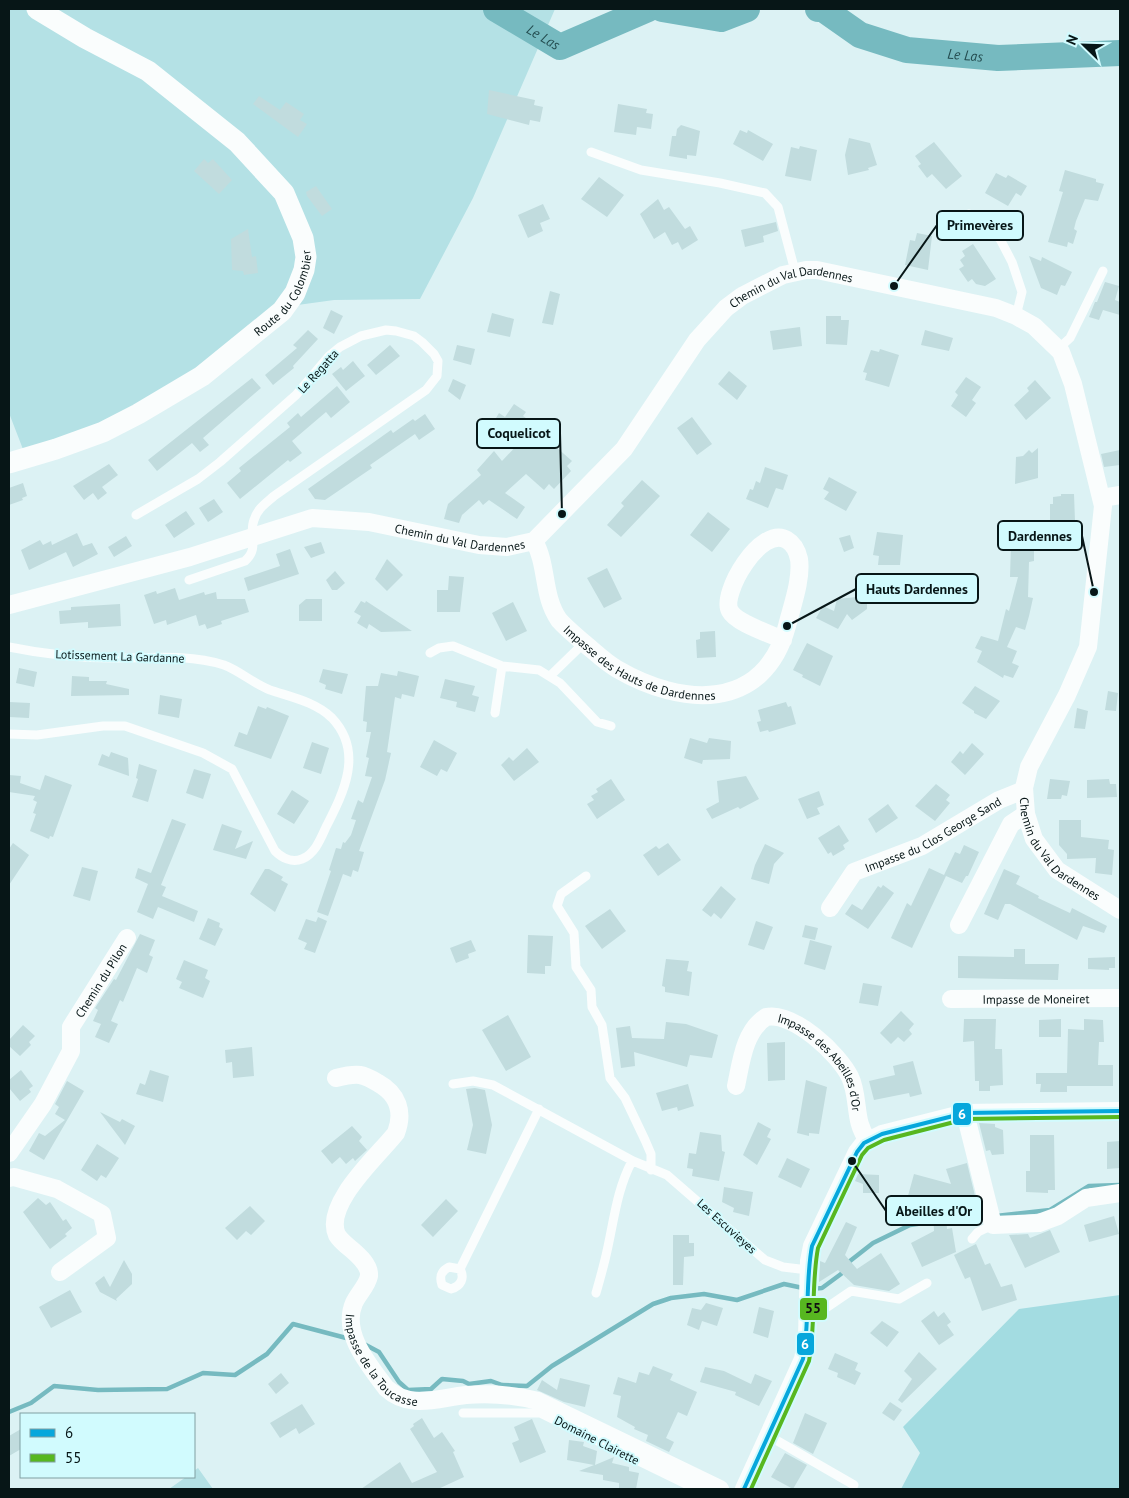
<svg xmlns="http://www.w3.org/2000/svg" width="1129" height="1498" font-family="'PT Sans',sans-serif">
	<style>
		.green { fill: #b4e1e5 }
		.forest { fill: #a3dce1 }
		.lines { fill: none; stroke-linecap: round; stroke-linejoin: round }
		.stream { stroke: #76bac0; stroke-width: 4.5 }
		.river { stroke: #76bac0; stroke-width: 26 }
		.building { fill: #c1dcde }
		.service { stroke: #fafdfd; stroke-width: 9 }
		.minor { stroke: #fafdfd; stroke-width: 18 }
		.tertiary { stroke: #fafdfd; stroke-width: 21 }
		.bus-1-casing { stroke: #d1fbfe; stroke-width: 8 }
		.bus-2-casing { stroke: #d1fbfe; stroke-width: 8 }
		.bus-1 { stroke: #06a7dc; stroke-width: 4 }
		.bus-2 { stroke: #57b720; stroke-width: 4 }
		.labels { text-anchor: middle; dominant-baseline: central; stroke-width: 4; stroke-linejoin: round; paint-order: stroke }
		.street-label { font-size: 12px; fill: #071617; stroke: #d1fbfe }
		.water-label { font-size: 14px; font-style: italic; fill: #244d50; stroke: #d1fbfe }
		.leader { fill: none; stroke: #071617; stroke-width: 2 }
		.callout-dot { fill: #071617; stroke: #d1fbfe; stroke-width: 2 }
		.callout { fill: #d1fbfe; stroke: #071617; stroke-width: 2 }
		.callout-label { font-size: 14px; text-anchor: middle; font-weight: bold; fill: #071617 }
		.line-badge { stroke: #d1fbfe; stroke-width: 2 }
		.badge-label { font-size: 14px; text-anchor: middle; font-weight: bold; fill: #fff }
		.pale-badge-label { font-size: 14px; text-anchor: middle; font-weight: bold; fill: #111 }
	</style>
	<rect width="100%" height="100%" fill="#dcf2f4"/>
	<path class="green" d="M9,9H555L473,198L420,299L334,300L283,307L190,383L26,457L9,413Z
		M198,1468L213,1489H169L186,1477H194V1471Z"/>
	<path class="forest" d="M1120,1295V1489H901L920,1453L903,1427L1019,1309Z"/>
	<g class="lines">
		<path class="stream" d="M996,1216L1050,1210L1089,1186L1120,1185
			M811,1289L822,1288L841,1274L850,1261L873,1243L910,1225L951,1219L986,1217
			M364,1344L379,1352L399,1382L408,1390L431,1389L442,1379L463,1381L469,1384L491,1381L502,1385L527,1386L552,1366L653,1304L671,1298L704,1294L737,1300L784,1284L803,1288
			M9,1412L31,1403L54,1386L98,1390L167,1389L203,1373L235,1375L267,1354L293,1324L350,1339"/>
		<g class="river">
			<path id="s1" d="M496,9L560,47L648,9"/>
			<path d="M662,9L721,19L747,9"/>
			<path id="s2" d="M818,9H823L860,35L907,50L998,58L1120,53"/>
		</g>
	</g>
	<path class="building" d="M489,90L535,100L534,105L543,107L540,122L530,120L529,125L487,114Z
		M259,96L280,110L286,102L304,114L300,120L307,124L298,137L253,104Z
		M618,104L647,109L646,113L653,114L651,129L637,127L636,135L614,132Z
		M681,125L700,131L696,156L687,155V159L669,156L672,136H676L677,129Z
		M740,130L747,133L748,130L773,144L763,161L733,144Z
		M849,138L870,143L877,165L868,168L869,170L848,175L845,155Z
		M934,142L962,176L946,189L932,174L927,178L918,166L921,164L915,156Z
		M800,146L817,150L811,181L785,176L791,147L799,149Z
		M204,159L208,163L213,159L232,180L219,194L194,171Z
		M1065,170L1096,179V182L1104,184L1098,201L1085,199L1076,221L1074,229L1077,231L1073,244L1068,242L1067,247L1048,242L1063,192L1059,191Z
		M996,173L1006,178L1008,175L1027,186L1021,196L1016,193L1008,206L985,193Z
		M599,177L624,195L607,217L581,199Z
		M316,186L332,209L322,216L307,196L306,192Z
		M658,199L664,210L669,207L685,229L690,226L698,240L682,250L678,242L672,245L665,232L654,239L640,214Z
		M543,204L550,219L540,223L543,231L528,238L518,215Z
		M776,222L778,231L763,236L764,242L745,247L741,230Z
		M248,229L252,257L256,256L258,273L244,275L243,271L232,270L231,239Z
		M917,233L932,236L928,270L905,265L910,240L915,241Z
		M973,244L996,279L985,286L976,284L972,279L968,282L959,269L964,266L960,260L965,256L962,251Z
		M1029,256L1041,261L1042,257L1072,272L1065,286L1061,285L1057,295L1041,288Z
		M1105,282L1119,286L1115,300L1120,302V315L1103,310L1099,320L1089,317L1095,302H1097Z
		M550,291L560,294L553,325L542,323Z
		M331,310L343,316L334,334L323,328Z
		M492,313L514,319L510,337L487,332Z
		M826,316H841V320H849L847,345L826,344Z
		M800,327L802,346L773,350L770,331Z
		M308,330L318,339L293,366L294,368L273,385L265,375L297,348L293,345Z
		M925,330L953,338L949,351L921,345Z
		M390,345L400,356L376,375L367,365Z
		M457,345L475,349L471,365L453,360Z
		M880,349L899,355L889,387L865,380L867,373L863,372L871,350L879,352Z
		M353,361L365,376L346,391L332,374L341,367L343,370Z
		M729,371L747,386L737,400L718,384Z
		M966,377L981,387L972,400L976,403L966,417L951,406L958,395L955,392Z
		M252,378L261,388L203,438L209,445L200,452L192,443L157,471L148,460Z
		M453,379L466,385L460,400L448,391Z
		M1035,380L1051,398L1026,420L1014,405L1029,391L1027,388Z
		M337,386L350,402L331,418L326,412L292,441L302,453L290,462L288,460L240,499L227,483L241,471L239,468L290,427L287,423L298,413L301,417Z
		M514,404L526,412L523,416L533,423L531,425L572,461L567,466L571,471L554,489L549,484L544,490L526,474L505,493L525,507L517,519L489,500L483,505L479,500L462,515L459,523L444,519L448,504L481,475L477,470L494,451L502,461L520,442L493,423L499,413L505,417Z
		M425,414L435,429L419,440L415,434L370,465L372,468L325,500L315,499L308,489L391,430L393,433L413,419L415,421Z
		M692,417L712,444L697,455L677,428Z
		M1038,448V478L1015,484L1016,457L1023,456L1029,450L1032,453Z
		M1120,450V465L1104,467L1101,454Z
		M109,464L118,475L102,487L107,493L98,500L93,493L84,500L73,486Z
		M765,467L788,475L783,490L776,488L768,508L746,499L750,489L753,490L756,481L760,483Z
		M829,477L857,492L846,511L824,499L829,492L823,489Z
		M642,480L660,496L621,537L607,525L624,506L621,503Z
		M23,483L27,496L22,498L23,500L9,505V488Z
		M1061,494H1074L1075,521L1050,522V504H1053V497L1061,496Z
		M214,499L223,512L208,522L199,508Z
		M186,511L195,524L174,538L165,525Z
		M708,512L730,529L712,552L690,535Z
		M877,532L903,535L900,565H878L879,556L873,555Z
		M77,533L83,546L92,543L98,554L73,567L66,552L29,570L21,550L40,540L43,545L51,541L52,545Z
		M850,535L854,548L844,552L839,538Z
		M126,536L132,546L114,557L108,547Z
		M321,542L325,553L311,558L304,547Z
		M1011,544H1034V561L1029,562L1028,597L1033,598L1029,616L1025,630L1016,627L1007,647L1017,651L1012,663L1019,666L1013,678L1004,675L1003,678L977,662L982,651L975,648L981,636L998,641L1006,609L1009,611L1018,577H1010Z
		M290,549L299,574L248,591L244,578L280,566L276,554Z
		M387,559L403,575L387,591L375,579Z
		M607,568L622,599L604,608L587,578Z
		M335,571L345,583L337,590H332L326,580Z
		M449,576L464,577L460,612H437V590H448Z
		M175,588L179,600L204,592L205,595L216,592L217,599H245L249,612L221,621L222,624L207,629L205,624L199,626L196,615L167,625L166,620L154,624L144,595L156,591L157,594Z
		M867,596V609L852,620L847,614L838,629L816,618L823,606L834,611L837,599Z
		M306,599H322V621H299V605Z
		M361,601L365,603L366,601L412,631L381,632L369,624L367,629L357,623L361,616L354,612Z
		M513,602L527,631L506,641L492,613Z
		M120,604L121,626L88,628V622L60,624L59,611L71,610V607Z
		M715,631L716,657L697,658L696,640L700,639V632Z
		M807,643L833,656L820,686L802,677L803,675L793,670Z
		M19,668L37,672L34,687L16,683Z
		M323,669L348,674L342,694L325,689L326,685L319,682Z
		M398,671L419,676L414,697L402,694L401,699L395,697L387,752L391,753L385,780L359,851L364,852L358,872L353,870L351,877L343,874L328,916L317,912L331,871L329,870L336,848L341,849L343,842L345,843L351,835L356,820L351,819L358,800L363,803L372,777L365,776L369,758L366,757L371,732H366L367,722L363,721L366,686H378L381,673L397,676Z
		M72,676L89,677V681H107L106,684L129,689V695L71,696Z
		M445,679L475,686L472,695L479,697L475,712L456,707L457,702L440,698Z
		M975,686L1000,701L986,719L974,713V711L962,703Z
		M1108,691L1118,693L1116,711L1105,710Z
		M160,695L182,699L179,718L158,714Z
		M9,702L30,703L29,718L9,717Z
		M786,702L788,707L791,706L796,724L769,732L768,730L760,732L757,722L761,721L758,710Z
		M258,706L266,709L267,707L289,716L271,759L234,746L239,732L247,735Z
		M1077,708L1088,711L1085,729L1074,728Z
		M690,738L707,743L709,738L731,741L730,759L703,760L702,764L684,758Z
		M434,740L457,753L447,772L441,769L437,776L420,767Z
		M312,742L329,748L321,774L303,768Z
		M972,743L984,754L965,775L951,762L960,751L963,754Z
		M527,748L539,762L514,781L501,765L509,757L513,761Z
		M111,752L128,758L129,776L98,765L102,754L109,757Z
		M139,764L157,770L148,802L132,797L138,779L136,778Z
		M194,769L211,774L203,799L186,793Z
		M9,775L21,776L20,783L40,790L45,775L72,785L53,837L50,836L49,839L30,831L36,814L33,813L37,802L33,800L35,796L9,792Z
		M746,776L759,799L740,809L738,807L712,819L706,809L719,802L717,781Z
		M611,779L625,800L597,819L587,804L594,800L591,796L598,792L596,789Z
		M1050,779L1070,781L1067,796L1062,795L1061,799H1047Z
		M1109,779L1110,784H1116L1117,797L1087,798V780Z
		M936,784L950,795L946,800L950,803L935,821L915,806Z
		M292,790L309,801L294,824L277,814Z
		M819,791L824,805L817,808L820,814L807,819L798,799Z
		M888,804L898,818L876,833L868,819Z
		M172,819L186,824L161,885L166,887L162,896L198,911L194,922L158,907L153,919L137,912L148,884L135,878L138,868L151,873Z
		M1059,820H1081V837L1109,840L1108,849L1114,850L1112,875L1095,873L1096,858L1067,859V854L1059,845Z
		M222,824L242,831L235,849L253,841L246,859L213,850Z
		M839,825L849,841L843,845L845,849L833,856L831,852L828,854L818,838Z
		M13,843L29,855L9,885V849Z
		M668,843L681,860L658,876L643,855L656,846L659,849Z
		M765,844L784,853L774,864L769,884L751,879L755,865Z
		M964,845L979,852L968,876H966L962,883L946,876L912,948L891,938L907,903L911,906L929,868L944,875L955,852L960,854Z
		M82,867L98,871L90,901L73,896Z
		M265,869H269L283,877L281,880L288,884L275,912L250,894Z
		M1004,869L1020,876L1016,884L1039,896L1038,898L1070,913L1072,908L1107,926L1104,933L1083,926L1077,940L1010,904H1005L998,920L984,914Z
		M883,885L894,893L868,929L845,914L852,904L862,910L878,886L881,888Z
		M721,886L736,899L721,919L714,913L711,917L702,910Z
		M610,909L626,931L602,949L585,926Z
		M318,917L327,921L315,953L304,949L307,943L298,939L306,919L316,922Z
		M208,918L220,923L219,927L223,929L215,946L199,939Z
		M756,921L773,927L764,950L748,945Z
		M805,925L818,928L815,940L802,937Z
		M140,934L155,940L149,955L153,957L147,973L137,968L123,1002L120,1000L111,1021L118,1024L109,1043L95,1037L101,1024L93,1021L98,1010L95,1008L114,979L116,980Z
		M528,935L553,936L551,966H545V974L527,973Z
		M471,940L476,951L468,954L469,958L456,963L450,948Z
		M810,940L832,946L825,970L804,964Z
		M1014,949H1025V964H1059L1058,980L958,978V956L1014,957Z
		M1115,957V968H1109V970L1088,969V958Z
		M666,959L689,961L687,971L692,972L689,996L665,992V987L662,986Z
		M184,960L208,970L205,978L210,981L203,998L179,988L182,982L176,979Z
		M863,983L882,986L878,1006L859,1003Z
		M901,1011L914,1024L909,1030L912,1034L904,1042L898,1037L891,1044L880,1033Z
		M508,1015L531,1057L506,1071L482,1030Z
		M964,1019H996L995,1049H1002L1003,1085L990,1086V1091H979V1081H975L974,1041L963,1042Z
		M1061,1019V1037H1039V1020Z
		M1084,1019L1103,1020L1104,1042H1099L1098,1065H1113V1086H1067V1092H1040L1041,1084H1036V1073H1067L1068,1029L1084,1030Z
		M666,1022L686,1024L718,1035L712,1058L690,1055L687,1067L634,1052L635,1066L621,1068L616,1028L630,1026L632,1038L664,1039Z
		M23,1025L35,1036L29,1042L31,1045L20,1056L9,1046V1040Z
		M785,1042V1080L768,1081L767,1043Z
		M252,1047L254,1076L233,1078L232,1062L226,1063L225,1050Z
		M913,1061L922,1094L910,1097L909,1093L874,1100L869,1081L895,1075L893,1066Z
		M21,1070L33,1086L29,1089L31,1092L20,1101L9,1088V1080Z
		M150,1070L169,1076L163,1102L136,1094L140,1083L145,1085Z
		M806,1080L827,1087L819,1134L809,1133V1136L797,1133Z
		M67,1081L84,1091L44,1160L29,1151L39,1133L45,1136L65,1120L55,1114L59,1107L55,1104Z
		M688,1084L694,1106L678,1111L677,1107L662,1111L656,1093Z
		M475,1088L485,1090L492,1125L486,1154L467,1150L473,1125L466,1089Z
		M100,1112L120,1122L122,1119L135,1126L125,1145Z
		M758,1122L771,1129L767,1137L771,1139L757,1165L743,1155Z
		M979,1123L995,1124V1127L1003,1130L1004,1154L992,1155L990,1150L986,1151Z
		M352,1126L362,1137L359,1141L367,1150L355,1161L353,1158L346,1164L340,1157L332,1164L321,1151Z
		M700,1132L721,1135L722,1151L725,1152L719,1181L692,1176L693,1169L687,1168L689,1153L696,1154Z
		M1030,1135H1054L1055,1190H1048V1193L1026,1192V1171H1030Z
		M1120,1141V1168L1107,1169V1142Z
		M97,1144L119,1158L106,1178L101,1175L97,1181L81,1170Z
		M787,1158L810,1169L801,1188L778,1177Z
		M967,1163L975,1196L945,1204L947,1229L952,1228L956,1252L922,1267L911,1243L934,1231L933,1210L906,1203L914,1174L951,1184L946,1169Z
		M858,1174L879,1175V1193H863V1184L855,1181Z
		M724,1187L753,1192L749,1216L733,1212L734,1208L722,1202Z
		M38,1198L46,1205L50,1202L63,1221L66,1219L72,1228L65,1234L67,1236L50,1249L23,1212Z
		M446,1199L458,1211L433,1237L421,1225Z
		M250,1206L265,1221L251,1235L246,1231L237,1240L225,1228Z
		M1114,1216L1119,1234L1089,1242L1084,1225Z
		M846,1222L857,1227L845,1255L857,1269L881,1253L900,1284L889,1291L854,1285L838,1270L819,1282L820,1261L825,1263Z
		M1050,1230L1060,1252L1025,1268L1009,1235L1028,1234L1030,1238Z
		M673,1235H689V1243H694V1256L684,1257L683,1285H673Z
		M976,1244L985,1265L990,1263L1001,1287L1012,1284L1017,1300L982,1311L970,1277L965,1279L954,1255Z
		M124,1260L132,1274V1284L116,1299L117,1301L100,1292L95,1283L104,1276L110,1287Z
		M70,1290L82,1312L51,1328L39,1307Z
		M706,1303L723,1308L717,1326L702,1321L699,1330L687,1325L692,1308L701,1310Z
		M759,1307L774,1311L768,1338L753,1333Z
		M934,1311L938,1317L944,1312L951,1322L947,1325L954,1335L939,1345L921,1321Z
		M882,1321L899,1332L887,1347L870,1333Z
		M919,1352L937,1369L902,1403L898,1400L912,1379L904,1371Z
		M835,1353L858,1363L855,1370L861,1373L855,1385L837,1377L838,1373L828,1369Z
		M653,1366L673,1374L670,1380L697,1392L687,1416L678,1412L666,1438L674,1442L669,1452L646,1441L648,1435L634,1429L635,1427L617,1417L621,1396L613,1394L618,1377L636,1383L639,1372L649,1375Z
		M705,1367L724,1371L751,1384L755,1374L772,1381L759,1406L735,1395L736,1392L700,1382Z
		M281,1373L289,1383L276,1394L268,1384Z
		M560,1378L590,1385L585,1407L564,1402L537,1390L542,1380L557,1390Z
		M890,1402L902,1410L894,1421L882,1413Z
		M302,1404L315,1424L299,1434L296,1428L280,1438L270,1423Z
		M805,1413L827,1423L813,1454L793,1443Z
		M422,1418L434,1438L442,1432L455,1451L453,1452L464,1477L438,1489H361L400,1462L412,1483L437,1472L410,1429L414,1426L413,1424Z
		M532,1419L546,1452L520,1463L512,1443L519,1440L514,1427Z
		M21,1429V1449L9,1456V1436Z
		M569,1440L584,1442L583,1446L597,1451L595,1465L614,1457L612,1463L629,1467V1471L639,1473L636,1489L619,1488V1483L603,1480V1475L579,1471L594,1465L567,1460Z
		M785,1453L807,1465L793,1489L771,1477Z"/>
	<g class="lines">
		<path class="service" d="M591,152L641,170L720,183L765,193L778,207L795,271
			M969,214L1000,239L1012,262L1022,292L1016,316
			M1058,349L1070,338L1103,271
			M136,515L198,479L220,462L296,395L329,356L340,347L361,336L386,330L396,331L414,336L422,342L434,354L438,361L437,376L426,390L274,496C266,503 257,509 254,520C248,535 260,548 245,561L189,580
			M9,647C43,654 79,658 114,658C150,658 189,654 224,665C240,671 254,684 270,690C291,697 316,702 332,718C364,752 344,792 326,827C321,838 315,854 302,859C292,863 282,858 275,851L232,769L203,753L125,726H103L37,735L9,734
			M430,653L439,648L453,646L502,666L539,670L560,683L597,722L611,726
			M550,676L584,643
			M495,713L502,666
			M586,876L561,894L557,906L574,933L576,967L591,990L592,1007L602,1025L610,1078L625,1098L645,1140L651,1154V1170
			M453,1084L473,1081L493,1085L633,1161L667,1175L765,1260L783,1267L808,1270
			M972,1239L978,1232L993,1225
			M460,1269C465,1278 461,1286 451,1289L442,1285C439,1276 441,1271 449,1267L460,1269L539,1109
			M596,1293C600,1279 604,1265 607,1251C614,1220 617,1189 632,1161
			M808,1311L826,1308L851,1291L899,1299L927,1283
			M463,1413H540L696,1489
			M769,1436L854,1485"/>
		<g class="minor">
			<path d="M1102,498L1120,495"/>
			<path id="s3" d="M534,541C548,565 542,596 559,620C566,628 576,636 584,643C595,652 605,662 617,669C682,707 764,712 787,626C792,606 802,579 799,559C797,550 794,544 787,540C761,524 720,594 730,611C736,623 771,634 783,640"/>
			<path id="s4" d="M9,605L190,557L312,518L369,522L479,545L507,547L534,541L624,449L697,340L726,308L742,296L783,275L806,270H817L996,308L1016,316L1034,326L1061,352L1073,384L1103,506L1088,647L1067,695L1029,767L1024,788L1026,814L1034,839L1057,870L1120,910"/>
			<path id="s5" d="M830,908L854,872L922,846L999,800L1024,790"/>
			<path d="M959,925L1011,824L1026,814"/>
			<path id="s6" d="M951,999L1120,998"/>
			<path id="s7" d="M336,1078C344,1076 352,1074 360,1075C366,1076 373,1080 378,1083C398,1094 404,1112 396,1133C379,1155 323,1204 337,1235C340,1240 346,1245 351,1249C358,1255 370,1265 369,1276C367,1286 358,1294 354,1303C341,1333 369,1365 386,1388C410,1410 437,1398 466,1395C490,1393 515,1395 538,1401L720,1489"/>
			<path id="s8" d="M736,1086C741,1063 744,1031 766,1017C793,1011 839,1054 850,1077C860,1098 853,1122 868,1140"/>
			<path d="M965,1113L993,1225L1039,1223L1058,1216L1086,1198L1120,1193"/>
			<path id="s9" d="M9,1153L43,1104L71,1051V1027L127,938"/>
			<path d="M9,1178L14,1177L57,1189L102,1214L107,1238L60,1272"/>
			<path d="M744,1489L803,1359L807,1337L809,1261L812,1246L857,1152L864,1143L882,1134L965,1113L1120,1111"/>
		</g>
		<path class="tertiary" id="s10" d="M9,463L56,449L103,432L138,414L202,376L282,311L295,293L304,270L306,257L303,238L284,193L237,142L148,71L85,38L37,9"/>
		<defs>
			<path id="bus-1" d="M744,1489L803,1359C810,1322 805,1283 812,1246L857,1152L864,1143L882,1134L965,1113L1120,1111"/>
			<path id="bus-2" d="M751,1489L809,1361C816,1323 811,1285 818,1248L862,1155L868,1148L884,1140L966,1119L1120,1117"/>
		</defs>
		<use href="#bus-1" class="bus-1-casing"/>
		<use href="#bus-2" class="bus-2-casing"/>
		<use href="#bus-1" class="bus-1"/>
		<use href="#bus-2" class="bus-2"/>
	</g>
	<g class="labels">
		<g class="street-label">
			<text stroke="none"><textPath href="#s10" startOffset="332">Route du Colombier</textPath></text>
			<text stroke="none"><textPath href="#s4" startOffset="915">Chemin du Val Dardennes</textPath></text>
			<text transform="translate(318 371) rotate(-48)">Le Regatta</text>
			<text stroke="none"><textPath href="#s4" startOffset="465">Chemin du Val Dardennes</textPath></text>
			<text transform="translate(120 656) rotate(2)">Lotissement La Gardanne</text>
			<text stroke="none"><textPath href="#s3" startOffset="178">Impasse des Hauts de Dardennes</textPath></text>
			<text stroke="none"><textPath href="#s5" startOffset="131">Impasse du Clos George Sand</textPath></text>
			<text stroke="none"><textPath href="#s4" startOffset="1739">Chemin du Val Dardennes</textPath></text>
			<text stroke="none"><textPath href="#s9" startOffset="199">Chemin du Pilon</textPath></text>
			<text stroke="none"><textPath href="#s6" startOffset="85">Impasse de Moneiret</textPath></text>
			<text stroke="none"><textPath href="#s8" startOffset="155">Impasse des Abeilles d'Or</textPath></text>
			<text transform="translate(727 1226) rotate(42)">Les Escuvieyes</text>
			<text stroke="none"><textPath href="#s7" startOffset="381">Impasse de la Toucasse</textPath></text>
			<text transform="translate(597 1440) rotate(27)">Domaine Clairette</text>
		</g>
		<g class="water-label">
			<text stroke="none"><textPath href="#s1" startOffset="55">Le Las</textPath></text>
			<text stroke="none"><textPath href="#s2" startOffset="158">Le Las</textPath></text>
		</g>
	</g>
	<path class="leader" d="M894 286L937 225M562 514L560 433M1094 592L1082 536M787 626L856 589M852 1161L886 1211"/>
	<g class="callout-dot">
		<circle cx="894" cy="286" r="5"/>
		<circle cx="562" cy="514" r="5"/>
		<circle cx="1094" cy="592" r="5"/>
		<circle cx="787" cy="626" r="5"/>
		<circle cx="852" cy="1161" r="5"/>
	</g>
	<g class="callout">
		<rect x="937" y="211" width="86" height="29" rx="5"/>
		<rect x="477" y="419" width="83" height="29" rx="5"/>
		<rect x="998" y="521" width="84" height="29" rx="5"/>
		<rect x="856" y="574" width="122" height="29" rx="5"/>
		<rect x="886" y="1196" width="96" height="29" rx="5"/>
	</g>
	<g class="callout-label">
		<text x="980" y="230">Primevères</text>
		<text x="519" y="438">Coquelicot</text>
		<text x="1040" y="541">Dardennes</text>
		<text x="917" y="594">Hauts Dardennes</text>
		<text x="934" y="1216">Abeilles d'Or</text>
	</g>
	<g class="line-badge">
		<rect x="952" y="1102" width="20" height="24" rx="5" fill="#06a7dc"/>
		<rect x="799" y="1297" width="29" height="24" rx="5" fill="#57b720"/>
		<rect x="796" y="1332" width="19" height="24" rx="5" fill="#06a7dc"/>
	</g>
	<g class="badge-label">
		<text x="962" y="1119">6</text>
		<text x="805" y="1349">6</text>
	</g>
	<g class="pale-badge-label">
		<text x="813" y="1313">55</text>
	</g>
	<rect width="1129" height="1498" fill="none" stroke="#071617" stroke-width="20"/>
	<rect x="20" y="1413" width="175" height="65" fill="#d1fbfe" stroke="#809fa2"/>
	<rect x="30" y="1429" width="25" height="8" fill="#06a7dc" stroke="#809fa2"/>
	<text x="65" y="1438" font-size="15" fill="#071617">6</text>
	<rect x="30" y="1454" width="25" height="8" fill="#57b720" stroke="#809fa2"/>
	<text x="65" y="1463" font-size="15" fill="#071617">55</text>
	<g transform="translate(1084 45) rotate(293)" stroke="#d1fbfe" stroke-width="4" paint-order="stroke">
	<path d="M0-4L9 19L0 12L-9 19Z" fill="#071617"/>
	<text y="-8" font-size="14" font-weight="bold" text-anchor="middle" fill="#071617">N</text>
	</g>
</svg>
